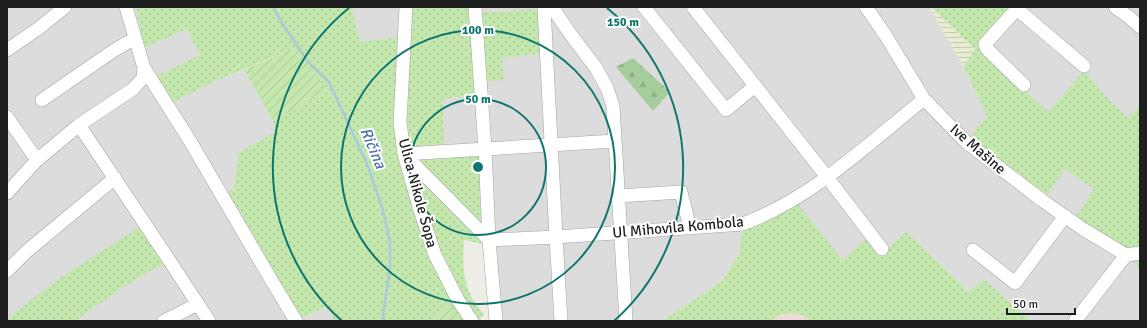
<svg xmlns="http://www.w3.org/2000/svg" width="1147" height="328" font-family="Signika,sans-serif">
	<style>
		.residential { fill: #dddcdc }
		.commercial { fill: #efd9d5 }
		.farmland { fill: url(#farmland-rules) }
		.grass { fill: url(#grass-dots) }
		.forest { fill: url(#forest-firs) }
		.garden { fill: url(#garden-furrows) }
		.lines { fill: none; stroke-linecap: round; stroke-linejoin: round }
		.stream { stroke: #a8cadb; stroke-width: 2.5 }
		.minor-casing { stroke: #a3a3a3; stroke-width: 14 }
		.minor { stroke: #fff; stroke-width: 13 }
		.ring { fill: none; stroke: #0f766e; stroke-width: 2 }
		.labels { text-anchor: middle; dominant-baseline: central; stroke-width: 4; stroke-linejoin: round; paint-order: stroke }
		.street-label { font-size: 15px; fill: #1f1f1f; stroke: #fff }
		.water-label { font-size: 16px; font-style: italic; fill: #4f73ab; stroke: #fff }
		.centre { fill: #0f766e; stroke: #fff; stroke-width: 2 }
		.ring-label { font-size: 12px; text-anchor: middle; font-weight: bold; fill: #0f766e; stroke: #fff; stroke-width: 4; stroke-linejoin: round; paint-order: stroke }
	</style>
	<defs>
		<pattern id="farmland-rules" width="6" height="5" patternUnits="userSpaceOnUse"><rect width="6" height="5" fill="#e8edd1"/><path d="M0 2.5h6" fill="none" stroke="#c7cbb3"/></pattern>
		<pattern id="grass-dots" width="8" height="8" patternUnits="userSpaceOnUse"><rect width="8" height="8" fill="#c3e7ad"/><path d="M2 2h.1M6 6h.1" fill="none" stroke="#a7c694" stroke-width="1.8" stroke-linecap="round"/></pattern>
		<pattern id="forest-firs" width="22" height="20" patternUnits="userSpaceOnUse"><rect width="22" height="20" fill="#a5cd9c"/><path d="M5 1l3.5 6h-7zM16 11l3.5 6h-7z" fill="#8eb086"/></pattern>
		<pattern id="garden-furrows" width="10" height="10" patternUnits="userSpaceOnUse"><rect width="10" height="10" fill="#c3e7ad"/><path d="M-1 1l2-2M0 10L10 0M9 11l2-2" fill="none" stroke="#a7c694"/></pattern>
	</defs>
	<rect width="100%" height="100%" fill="#efede5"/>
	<path class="residential" d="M7,7H136L144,48L187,29L200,55L211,83L244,70L273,121L275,132L239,152L234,189L221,194L296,321L327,306L334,321H7Z
		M352,7H406L405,36L360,42Z
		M475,7H929L964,67L987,116L966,142L1043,201L1065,169L1095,189L1126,255L1140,268V321H1031L984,279L969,292L906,231L880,257L843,261L743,224L739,255L722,281L662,321H496L487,245L444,152L443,99L481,94Z
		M1015,7H1140V105L1128,118L1111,102L1048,113L978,47L1016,9Z"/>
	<path class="commercial" d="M793,313L807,318L811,321H770L774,317Z"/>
	<path class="farmland" d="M929,7H931L975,50L964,67Z"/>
	<path class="grass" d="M136,7H352L360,42L405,36L406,7H475L476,13L544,9L546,53L502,58L504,80L481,82V94L443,99L444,152L485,149L487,245L464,240C463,259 462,276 470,294C473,301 480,309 484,315L478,321L458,300L429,321H334L327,306L296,321L221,194L234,189L239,152L275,132L273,121L327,91L295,48L211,83L173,102L155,77L200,55L187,29L144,48Z
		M931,7H1015L1017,9L978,47L1048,112L1084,71L1111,102L1128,118L1140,105V268L1126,255L1073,222L1094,189L1065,169L1043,201L966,142L987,116L964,67L975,49Z
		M794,199L843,261L865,238L880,257L906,231L969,292L984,279L1031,321H811C800,311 781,311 770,321H662L722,281L739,255L743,224Z
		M145,223L169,260L123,287L75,321H7C12,313 23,307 30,301C66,272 107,249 145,223Z"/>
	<path class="forest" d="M633,58L670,92L653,111L616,67Z"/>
	<path class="garden" d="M295,48L319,78L327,91L273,121L244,70Z
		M458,300L472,321H429Z"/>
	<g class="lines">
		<path class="stream" d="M273,7L280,20L309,63L329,82L367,164L382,207L390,242V268L383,315L384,321"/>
		<defs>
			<path id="minor" d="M126,7L144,68L143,78L133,89L79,125L169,260L209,321
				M406,7L400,122L404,154L420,210L435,255L458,300L472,321
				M475,7L485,149L489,240L496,321
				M544,7L556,237L561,321
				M552,7L571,35L596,68L607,88L613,106L626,321
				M644,7L726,110L755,86
				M693,7L827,177L882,249
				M866,7L886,36L924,99L966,142L1043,201L1083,229L1126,255
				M1015,7L1017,9L985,44L987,49L1024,85
				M1115,7L1129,17L1140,27
				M1017,9L1084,66
				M7,50L39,28L65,7
				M144,68L190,141L273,283L296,321
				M42,100L113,51L135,38
				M7,117L37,160
				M404,154L615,141
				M405,155L489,240
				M7,193L37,160L79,125
				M618,196L681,192L690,228
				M489,240L556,237L743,224C812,198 867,145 924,99
				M973,250L1015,283L1065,216
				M1126,255L1140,253
				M7,271L27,251L115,178
				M164,321L198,304
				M1075,321L1126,255"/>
		</defs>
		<use href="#minor" class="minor-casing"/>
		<use href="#minor" class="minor"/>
	</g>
	<g class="ring">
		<circle cx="478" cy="167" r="68"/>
		<circle cx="478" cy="167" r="137"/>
		<path d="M342 321A205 205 0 0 1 349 8M607 8A205 205 0 0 1 614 321"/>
	</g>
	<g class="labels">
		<g class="street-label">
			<text transform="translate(978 149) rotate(41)">Ive Mašine</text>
			<text transform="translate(418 193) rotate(75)">Ulica Nikole Šopa</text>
			<text transform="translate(678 227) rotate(-5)">Ul Mihovila Kombola</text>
		</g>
		<g class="water-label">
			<text transform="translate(373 148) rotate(67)">Ričina</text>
		</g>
	</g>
	<circle cx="478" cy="167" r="6" class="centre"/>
	<g class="ring-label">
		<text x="623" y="26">150 m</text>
		<text x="478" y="34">100 m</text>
		<text x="478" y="103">50 m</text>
	</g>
	<rect width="1147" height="328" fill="none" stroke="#1f1f1f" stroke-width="16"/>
	<path d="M1007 308v6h68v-6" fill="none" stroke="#1f1f1f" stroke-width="2"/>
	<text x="1013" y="308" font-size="12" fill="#1f1f1f" stroke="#ffffff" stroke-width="3" paint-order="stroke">50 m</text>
</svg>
